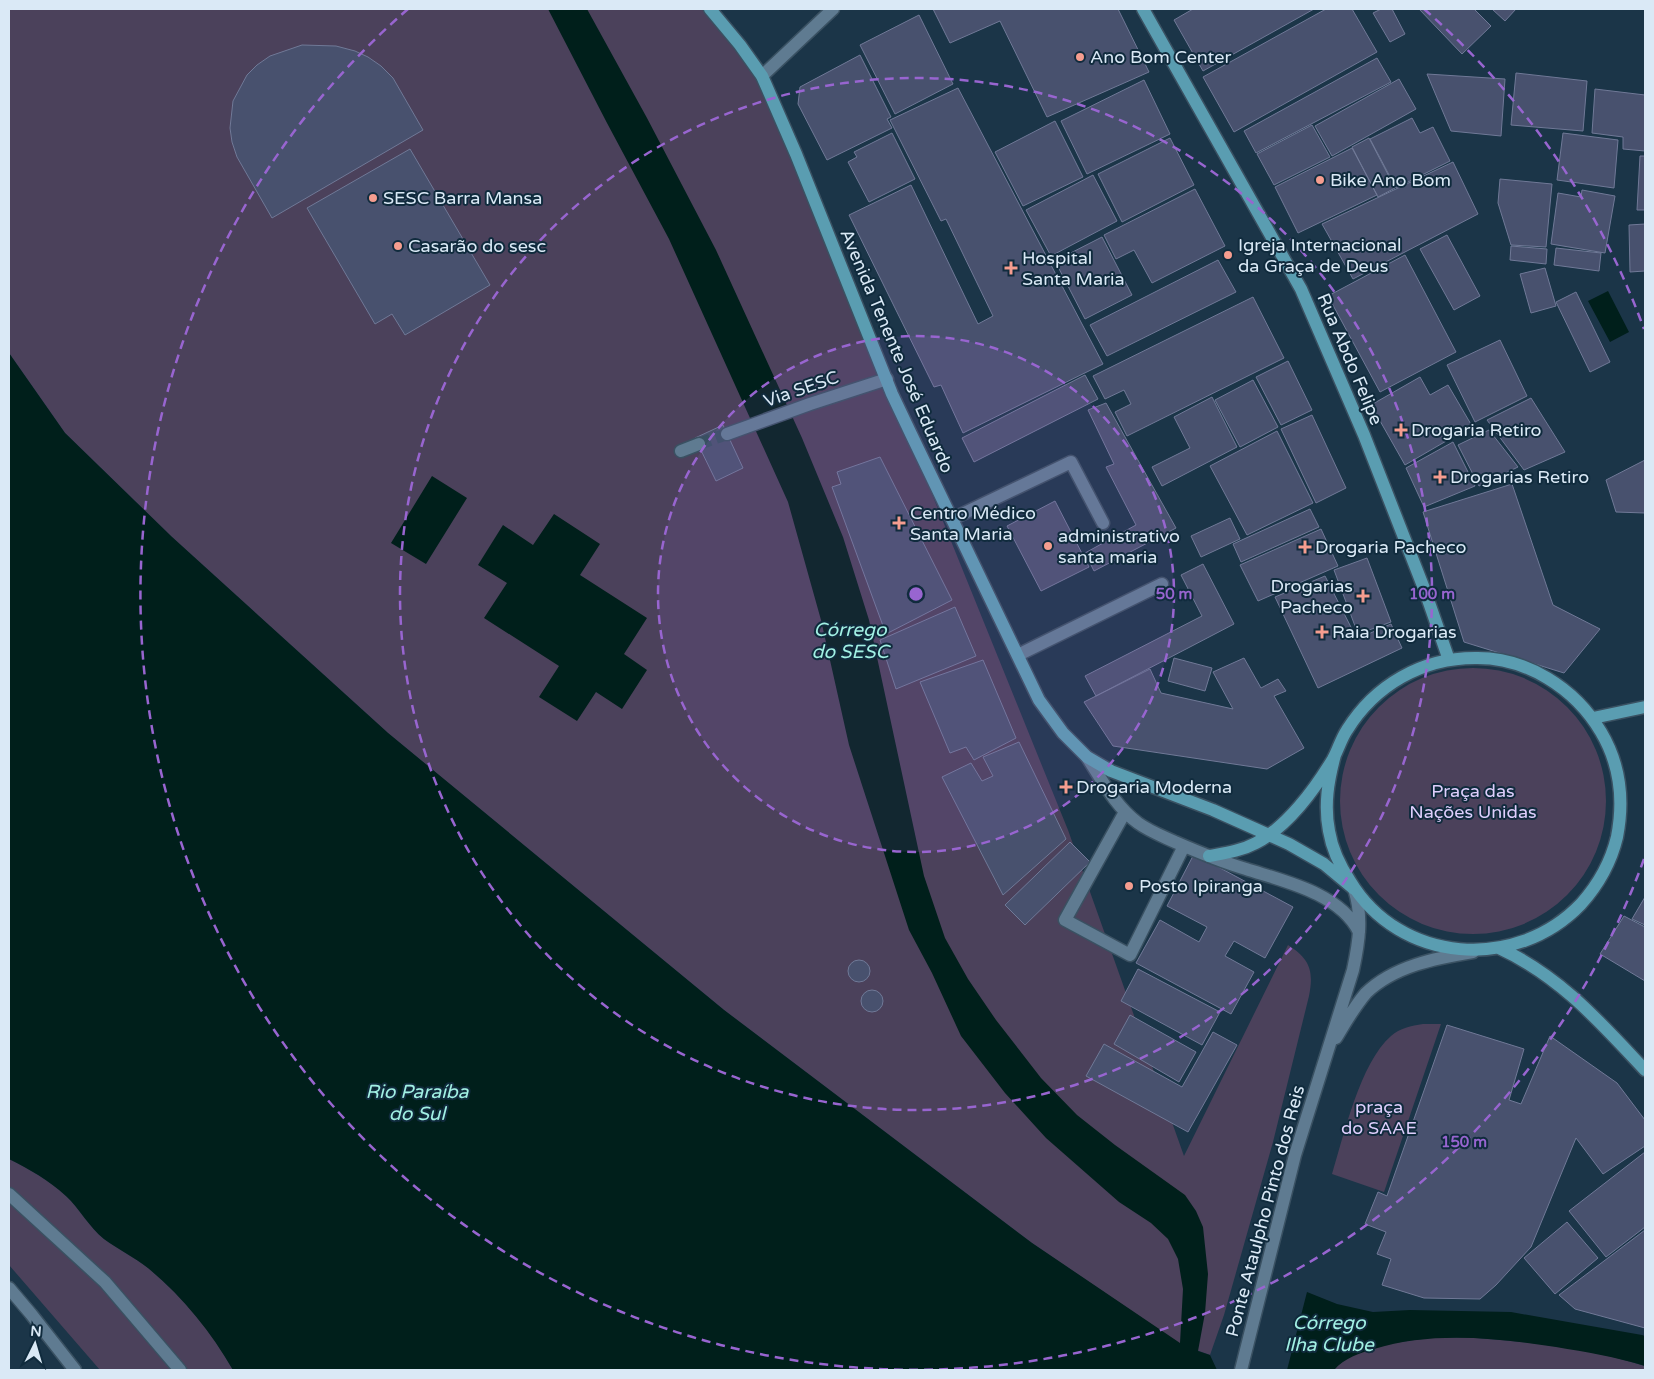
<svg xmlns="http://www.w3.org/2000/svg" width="1654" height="1379" font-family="'Varela Round',sans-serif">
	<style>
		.green { fill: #4b415b }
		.water { fill: #001f1b }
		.building { fill: #48516e; stroke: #707997 }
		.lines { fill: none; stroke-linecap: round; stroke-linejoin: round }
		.minor-tunnel { stroke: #385062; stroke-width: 12; stroke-dasharray: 12 6; stroke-linecap: butt }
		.minor-casing { stroke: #3a5162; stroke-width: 15 }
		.major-casing { stroke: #3a5162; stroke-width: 15 }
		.minor { stroke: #5f7b91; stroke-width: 12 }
		.major { stroke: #5a9db1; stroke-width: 12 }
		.ring { fill: none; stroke: #9865d0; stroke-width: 2.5; stroke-dasharray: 9 6 }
		.poi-dot { fill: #f59d8f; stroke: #102b3d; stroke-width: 2 }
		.labels { text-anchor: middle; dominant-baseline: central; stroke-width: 4; stroke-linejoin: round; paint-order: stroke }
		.poi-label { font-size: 18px; fill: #dae9f6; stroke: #102b3d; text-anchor: start }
		.street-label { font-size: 18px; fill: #dae9f6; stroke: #102b3d }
		.park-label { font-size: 18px; fill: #decefc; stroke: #102b3d }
		.water-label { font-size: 19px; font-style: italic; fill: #a2f1e4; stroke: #102b3d }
		.centre { fill: #9865d0; stroke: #102b3d; stroke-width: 2.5 }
		.ring-label { font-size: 15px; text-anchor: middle; font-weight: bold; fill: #9865d0; stroke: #102b3d; stroke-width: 4; stroke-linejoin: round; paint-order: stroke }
	</style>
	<rect width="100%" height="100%" fill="#1b3548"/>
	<path class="green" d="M9,9H710L760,76L889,388L1068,830L1184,1156L1288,945C1310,959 1314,971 1309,996L1273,1142L1224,1315L1210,1355L1180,1344L1032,1243L724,1010L388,733L172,537L65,433L9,353Z
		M1340 801a133 133 0 1 1 266 0a133 133 0 1 1-266 0Z
		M1423,1024H1441L1384,1192L1332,1174C1344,1135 1360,1063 1391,1036C1400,1028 1411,1026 1423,1024Z
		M9,1159C29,1169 49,1180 66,1196C80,1209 89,1227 104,1239C118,1249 134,1257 148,1268C182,1296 212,1332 233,1370H100L9,1265Z
		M1438,1337C1451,1338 1463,1337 1476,1338C1533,1342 1591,1349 1645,1366V1370H1334C1354,1345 1408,1341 1438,1337Z"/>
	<path class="water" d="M548,9H587L647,118L716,250L802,438L843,537L869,620L924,876L945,938L968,979L996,1020L1041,1078L1077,1115L1115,1145L1185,1195L1196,1211L1203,1227L1208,1274L1205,1313L1198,1351L1210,1355L1217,1370H233C211,1332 182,1296 148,1268C134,1257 118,1249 104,1239C89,1227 80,1209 66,1196C49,1180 29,1169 9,1159V353L65,433L172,537L388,733L724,1010L1032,1243L1180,1343L1183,1289L1178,1259L1168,1239L1151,1223L1119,1202L1046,1138L1005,1093L961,1036L932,973L909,930L849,745L821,620L788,502L669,239L607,123Z
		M1608,291L1629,332L1610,342L1588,301Z
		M432,476L467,498L426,564L391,543Z
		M554,514L600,544L580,575L647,618L624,654L647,670L622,709L596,692L577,721L539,697L559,666L484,618L507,583L478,565L503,525L533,545Z
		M1307,1292L1337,1304L1373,1312L1410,1310L1511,1312L1642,1335L1645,1336V1366C1616,1357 1586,1352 1556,1347C1496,1338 1432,1331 1374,1349C1360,1353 1344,1358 1334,1370H1287Z"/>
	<path class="building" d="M933,9H1118L1149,72L1047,117L1000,21L950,43Z
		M1193,9H1314L1203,71L1174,20Z
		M1326,9H1352L1377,52L1234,132L1203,77Z
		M1381,9H1392L1405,34L1390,42L1373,13Z
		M1419,9H1474L1491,26L1462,54Z
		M1492,9H1516L1505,21Z
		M919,15L953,84L895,114L860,45Z
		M302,45L336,46L355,51L368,57L381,66L393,78L423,130L272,218L237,157L232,142L230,128L233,101L247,75L257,65L270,56Z
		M860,55L891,117L887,119L892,128L827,160L798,104L800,87Z
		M1377,58L1391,82L1256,153L1244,131Z
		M1516,73L1587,81L1583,131L1511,125Z
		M1427,74L1505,79L1501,136L1451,131Z
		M1399,79L1416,109L1332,156L1315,126Z
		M1144,80L1170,134L1087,174L1061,121Z
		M958,88L1103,364L963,433L941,385L934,387L849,215L911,185L978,324L993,316L946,219L941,221L890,120Z
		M1595,89L1645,95V151L1623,149V137L1592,133Z
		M1412,118L1420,133L1433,127L1450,161L1396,188L1370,139Z
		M1055,121L1083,177L1023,206L995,152Z
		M1312,125L1330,157L1274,185L1257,154Z
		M892,133L915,179L869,202L848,162L857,157L854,152Z
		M1563,133L1618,140L1614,188L1557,180Z
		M1170,138L1194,185L1122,222L1098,174Z
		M1369,138L1395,188L1378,197L1352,147Z
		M1352,148L1377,195L1298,233L1275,187Z
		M410,149L490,285L405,335L392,314L375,324L307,208Z
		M1640,156H1645V210H1637Z
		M1453,162L1478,214L1353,279L1322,224Z
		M1093,175L1117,221L1051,256L1026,210Z
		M1500,179L1552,184L1546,247L1511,245L1498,203Z
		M1195,189L1225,246L1152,283L1134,250L1116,259L1104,235Z
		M1582,190L1615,196L1605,253L1551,244L1558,193L1581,197Z
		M1645,224V271L1630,272L1629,225Z
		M1447,235L1480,296L1454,310L1420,249Z
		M1102,237L1132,295L1085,319L1055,261Z
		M1511,246L1547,249L1546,264L1510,260Z
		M1556,248L1601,253L1599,271L1554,265Z
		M1405,255L1456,352L1380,392L1328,296Z
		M1218,260L1236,292L1107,356L1090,325Z
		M1545,268L1556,306L1531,313L1520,274Z
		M1576,292L1610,362L1590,372L1556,302Z
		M1253,297L1284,358L1127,436L1115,412L1131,404L1124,390L1105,399L1093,376Z
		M1500,340L1527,396L1475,422L1447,365Z
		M1288,361L1312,410L1281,425L1256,377Z
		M1085,375L1098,399L974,462L962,438Z
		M1420,377L1430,395L1448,385L1472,426L1405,465L1371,405Z
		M1253,380L1278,427L1240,447L1215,400Z
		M1212,397L1237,447L1162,486L1152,467L1190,448L1174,417Z
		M1531,398L1565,452L1524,470L1487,420Z
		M1106,403L1176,528L1094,571L1085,553L1136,525L1106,467L1114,464L1088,410Z
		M1312,415L1346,488L1316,503L1281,429Z
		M723,425L743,468L716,481L695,438Z
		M1489,430L1518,467L1479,486L1458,445Z
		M1277,431L1313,503L1247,535L1210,466Z
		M1453,442L1475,486L1424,507L1406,468Z
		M880,457L952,600L886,634L832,487L841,484L837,472Z
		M1645,460V513L1616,512L1606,480Z
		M1512,484L1553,605L1600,629L1564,673L1464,642L1423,512Z
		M1055,501L1089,567L1041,591L1007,526Z
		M1310,509L1319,527L1241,562L1233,544Z
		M1230,518L1240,539L1201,557L1191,536Z
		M1321,529L1338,566L1258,601L1240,565Z
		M1367,558L1391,622L1358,634L1334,570Z
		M1203,564L1234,624L1096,696L1085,676L1202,616L1181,575Z
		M1325,576L1357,639L1391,624L1402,648L1318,688L1275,597Z
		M955,607L976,656L896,689L880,640Z
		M1174,658L1212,668L1205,691L1168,681Z
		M1244,658L1261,688L1278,679L1286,691L1274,696L1304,748L1267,769L1113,746L1084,702L1150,669L1161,693L1233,709L1213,672Z
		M983,660L1016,738L974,760L966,747L950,753L920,682Z
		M1019,742L1066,839L1003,895L942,777L971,763L982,781L993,776L983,757Z
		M1070,842L1090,862L1025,925L1005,905Z
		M1194,854L1293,907L1265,958L1234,941L1225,956L1254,972L1231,1014L1136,963L1160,920L1199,942L1207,927L1167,906Z
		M1645,897V925L1632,919Z
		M1624,916L1645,927V981L1600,954Z
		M848 971a11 11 0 1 1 22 0a11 11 0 1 1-22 0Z
		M1138,969L1220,1012L1202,1045L1121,1001Z
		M861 1001a11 11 0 1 1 22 0a11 11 0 1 1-22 0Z
		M1130,1015L1196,1052L1179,1082L1114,1044Z
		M1447,1025L1524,1049L1509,1100L1521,1104L1550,1036L1617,1083L1645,1120V1146L1603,1174L1576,1138L1531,1247L1496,1285L1480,1299L1424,1298L1382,1285L1391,1259L1377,1254L1386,1232L1365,1224L1378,1192L1387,1196Z
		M1213,1032L1237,1045L1188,1132L1086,1076L1104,1044L1182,1087Z
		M1645,1152V1227L1606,1257L1569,1211Z
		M1567,1222L1598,1258L1555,1294L1524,1258Z
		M1645,1230V1328L1575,1309L1559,1295Z"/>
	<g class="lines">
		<path class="minor-tunnel" d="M699,444L727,434"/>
		<defs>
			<path id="minor" d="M762,76L833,9
				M727,434L810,404L887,379
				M681,451L699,444
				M952,519L1071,462L1103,523
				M1018,655L1162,584
				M1087,757C1102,780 1115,806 1138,823C1149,831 1162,836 1175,842C1198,852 1222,862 1246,869C1283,881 1340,893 1359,932
				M1125,812L1065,920L1130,955L1184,846
				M1336,1038C1345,1023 1354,1007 1366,993C1394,966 1436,958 1473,952
				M9,1194L105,1282L180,1370
				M9,1288L31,1314L75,1370
				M1241,1370L1295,1155L1353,970C1359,942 1363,916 1354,889"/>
			<path id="major" d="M710,9L740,45L762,76L796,154L892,394L911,434L1039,700L1063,733L1087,757L1111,771L1213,810L1289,844L1324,864L1354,889
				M1143,9L1301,289L1364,435L1425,591L1449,660
				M1593,718L1645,707
				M1209,856C1225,853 1241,851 1256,843C1287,827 1315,789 1333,759C1338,750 1341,739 1347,730C1375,685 1422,658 1475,658C1526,657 1575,688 1601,732C1620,764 1624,801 1617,837C1611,862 1598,885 1581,904C1516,972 1400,964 1350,881C1340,866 1332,849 1329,831C1324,805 1328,781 1335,755
				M1499,948C1560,976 1600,1022 1645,1070"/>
		</defs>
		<use href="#minor" class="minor-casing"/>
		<use href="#major" class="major-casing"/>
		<use href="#minor" class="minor"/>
		<use href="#major" class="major"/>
	</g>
	<circle cx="916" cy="594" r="258" fill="#9865d0" fill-opacity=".12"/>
	<g class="ring">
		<circle cx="916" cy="594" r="258"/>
		<circle cx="916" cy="594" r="516"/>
		<path d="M1644 859A775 775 0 1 1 408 9M1424 9A775 775 0 0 1 1644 329"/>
	</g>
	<g class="poi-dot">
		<circle cx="1080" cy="57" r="5"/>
		<circle cx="1320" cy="180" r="5"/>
		<circle cx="373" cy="198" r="5"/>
		<circle cx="398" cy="246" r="5"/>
		<circle cx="1228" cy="255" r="5"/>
		<path d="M1008.5 260.5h5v5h5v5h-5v5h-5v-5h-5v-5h5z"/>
		<path d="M1398.5 422.5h5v5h5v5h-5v5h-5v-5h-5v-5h5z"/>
		<path d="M1437.5 469.5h5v5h5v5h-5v5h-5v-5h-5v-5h5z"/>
		<path d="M896.5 515.5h5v5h5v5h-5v5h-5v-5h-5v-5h5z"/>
		<circle cx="1048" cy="546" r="5"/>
		<path d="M1302.5 539.5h5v5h5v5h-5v5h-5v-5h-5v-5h5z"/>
		<path d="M1360.5 588.5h5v5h5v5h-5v5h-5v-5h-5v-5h5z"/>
		<path d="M1319.5 624.5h5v5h5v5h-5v5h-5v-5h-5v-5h5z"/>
		<path d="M1063.5 779.5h5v5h5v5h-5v5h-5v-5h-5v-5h5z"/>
		<circle cx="1129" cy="886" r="5"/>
	</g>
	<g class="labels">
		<g class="poi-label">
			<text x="1090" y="57">Ano Bom Center</text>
			<text x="1330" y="180">Bike Ano Bom</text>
			<text x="383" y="198">SESC Barra Mansa</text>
			<text x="1238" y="245">Igreja Internacional<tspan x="1238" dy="21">da Graça de Deus</tspan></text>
			<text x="408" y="246">Casarão do sesc</text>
			<text x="1022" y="258">Hospital<tspan x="1022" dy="21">Santa Maria</tspan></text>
			<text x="1411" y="430">Drogaria Retiro</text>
			<text x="1450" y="477">Drogarias Retiro</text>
			<text x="910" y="513">Centro Médico<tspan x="910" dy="21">Santa Maria</tspan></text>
			<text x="1058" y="536">administrativo<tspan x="1058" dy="21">santa maria</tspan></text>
			<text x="1315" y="547">Drogaria Pacheco</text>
			<text x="1353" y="586" text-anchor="end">Drogarias<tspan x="1353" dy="21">Pacheco</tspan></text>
			<text x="1332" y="632">Raia Drogarias</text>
			<text x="1076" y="787">Drogaria Moderna</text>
			<text x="1139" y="886">Posto Ipiranga</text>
		</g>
		<g class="street-label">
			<text transform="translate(897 351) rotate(67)">Avenida Tenente José Eduardo</text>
			<text transform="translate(1350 359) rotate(67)">Rua Abdo Felipe</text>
			<text transform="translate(801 389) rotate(-19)">Via SESC</text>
			<text transform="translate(1265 1211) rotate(-75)">Ponte Ataulpho Pinto dos Reis</text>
		</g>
		<g class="park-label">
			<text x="1473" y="791">Praça das<tspan x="1473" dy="21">Nações Unidas</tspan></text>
			<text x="1379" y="1107">praça<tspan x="1379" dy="21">do SAAE</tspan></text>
		</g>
		<g class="water-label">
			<text x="850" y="630">Córrego<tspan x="850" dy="22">do SESC</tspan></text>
			<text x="417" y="1092">Rio Paraíba<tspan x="417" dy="22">do Sul</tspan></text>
			<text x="1329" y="1323">Córrego<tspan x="1329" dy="22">Ilha Clube</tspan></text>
		</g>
	</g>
	<circle cx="916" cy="594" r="8" class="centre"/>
	<g class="ring-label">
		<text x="1174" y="599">50 m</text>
		<text x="1432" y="599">100 m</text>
		<text x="1464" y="1147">150 m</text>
	</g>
	<rect width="1654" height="1379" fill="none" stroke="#dae9f6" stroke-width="20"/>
	<g transform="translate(35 1344) rotate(5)" stroke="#102b3d" stroke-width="4" paint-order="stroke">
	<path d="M0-4L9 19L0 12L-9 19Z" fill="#dae9f6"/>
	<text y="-8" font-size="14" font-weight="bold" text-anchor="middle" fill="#dae9f6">N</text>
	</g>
</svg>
